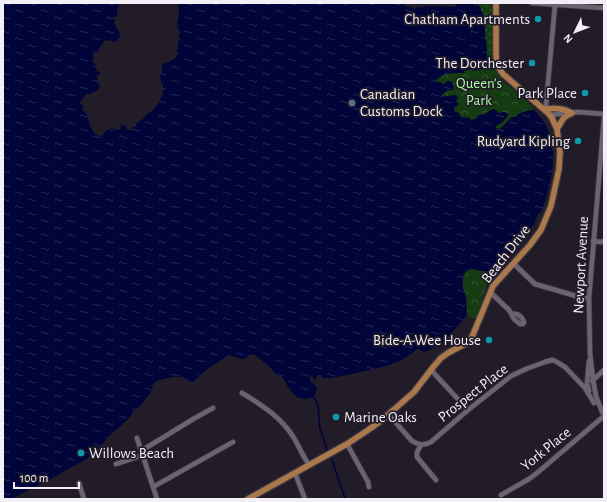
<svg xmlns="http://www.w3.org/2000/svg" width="607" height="502" font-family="'Alegreya Sans',sans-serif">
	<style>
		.grass { fill: url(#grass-dots) }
		.park { fill: url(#park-crowns) }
		.water { fill: url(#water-ripples) }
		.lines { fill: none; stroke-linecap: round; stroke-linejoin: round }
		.stream { stroke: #000439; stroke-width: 1.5 }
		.minor-casing { stroke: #3e3943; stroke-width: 6 }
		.major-casing { stroke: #3e3943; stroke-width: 8 }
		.minor { stroke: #6a6472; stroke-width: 4.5 }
		.major { stroke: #aa784b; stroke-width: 5.5 }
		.culture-dot { fill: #0f9aa8; stroke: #211c28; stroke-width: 1.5 }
		.service-dot { fill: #5c6f8a; stroke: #211c28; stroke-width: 1.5 }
		.labels { text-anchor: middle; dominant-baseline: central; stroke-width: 3.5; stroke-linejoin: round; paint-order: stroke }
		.poi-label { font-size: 15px; fill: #f3eff7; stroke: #211c28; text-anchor: end }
		.park-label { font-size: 15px; fill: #a1fb99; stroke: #211c28 }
		.street-label { font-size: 15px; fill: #f3eff7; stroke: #211c28 }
	</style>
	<defs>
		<pattern id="grass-dots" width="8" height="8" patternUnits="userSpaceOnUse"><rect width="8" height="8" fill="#143b12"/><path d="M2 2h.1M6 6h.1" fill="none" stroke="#375835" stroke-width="1.8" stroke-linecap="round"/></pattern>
		<pattern id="park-crowns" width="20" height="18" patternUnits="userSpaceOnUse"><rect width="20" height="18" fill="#143b12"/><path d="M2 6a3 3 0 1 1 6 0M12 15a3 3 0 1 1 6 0" fill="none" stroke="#375835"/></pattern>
		<pattern id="water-ripples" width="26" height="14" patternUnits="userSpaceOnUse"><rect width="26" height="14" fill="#000439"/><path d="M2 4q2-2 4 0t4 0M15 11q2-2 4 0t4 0" fill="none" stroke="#262956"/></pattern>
	</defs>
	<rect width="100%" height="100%" fill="#211c28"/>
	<path class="grass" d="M478,3H493L494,67L480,69L482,67L487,53L483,15Z"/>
	<path class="park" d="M494,67L501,79L533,107L534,110C527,111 520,111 516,117H512L500,129L495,128L497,125L501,123L509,115L499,114L490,110L485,114L479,115L476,119L471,120L461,117L459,113L455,112L454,108C457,104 456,100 455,95L441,97L440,96L448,90L451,91L440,82H437L436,80C444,72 453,73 464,73V71L470,69L474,71Z
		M472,267L485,270L493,269L495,273L488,281L477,318H468L466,307L467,297L463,288L464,275Z"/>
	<path class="water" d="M3,3H119L118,5L119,10L117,8V16L113,17L115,20L114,23L121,36L115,42L107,40L104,41L98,51L93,55L94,58L92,61L97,66L96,70L100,73V75H97V79L99,81L98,83L100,86L98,90L90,94H86L80,103L83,106L82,110L87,114V117L88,118C89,122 91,129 94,132C95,134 97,135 98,136L103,135C108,126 111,129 119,130L121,127V125L126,126L127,130H131L133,127H136L137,122L143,119L147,114L153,110L159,102L163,92V85L161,82L160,76L162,71V65C166,62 168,62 172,60C179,57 177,51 178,45C178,42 179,40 180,38L178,35L181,33L179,31V29L177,28V24L179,15L178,3H403L406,6L413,8L432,6L456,7V3H474L475,4L479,6C481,9 482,12 483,15C485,21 485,28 485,34C487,46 492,77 470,69L464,71V73C454,73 444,72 436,80L437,82H440L443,84L448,81L452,82L454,87L453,90H448L440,97H441L455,95L457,96L458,98L456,101L459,104L454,108L455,112L459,113L461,117L470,118L471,120L476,119L479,115L485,114L493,109L496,110L499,113C503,111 505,112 509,114C506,118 502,124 497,125L496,128L500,129L512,117H516C520,111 527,111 534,110L535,112H536C548,125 551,135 552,151H553C554,171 548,196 540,214L539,213L536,218L537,219C527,237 513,252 497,266H492L491,271C482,273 474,267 466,270L463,276L462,285L466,299L467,314L463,320L446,339L439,345L425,352L422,351L418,348C403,363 386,366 365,371C354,374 342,376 331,378H323L321,375H318L316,379L314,380L312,376L309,377V378L310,379L311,382L314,384L317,388L314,397L307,399L298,398L290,390L282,377L276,375L270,367L255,355L252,354L249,355L246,358L242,359L229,355L210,367L193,382H191L183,377H174L159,380L155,382L152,386L153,388L151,392L141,405L133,412L130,417L124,423L113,432L97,450L88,458L52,478L15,497L12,499H3Z"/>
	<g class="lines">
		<path class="stream" d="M314,397L318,405L320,429L327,449
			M332,460L344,495L346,499"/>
		<defs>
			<path id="minor" d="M532,3L604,8
				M544,109L546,105L555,5
				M550,115L578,112L604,114
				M593,241L601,242L604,241
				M514,264L535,284L583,298H589
				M490,292L509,310L514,319L520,324H523L524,322C522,317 518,313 512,314
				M431,370L468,410
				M592,381L604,370
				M589,391L587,383L589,361
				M242,393C262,405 282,418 294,438C299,447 303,456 309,465
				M602,412L596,396L593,380L590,353L589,298L604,118
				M389,415L412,441C419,445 424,446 431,442L468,410L511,376L526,369L545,362L552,360L555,361L565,367L585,388L594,403
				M137,438L157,499
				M347,444L368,482L369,487
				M421,445L417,452V457L436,480
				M141,451L195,418L213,408
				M116,464L143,455
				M295,473L305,499
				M79,483L84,499
				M153,487L233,442
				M501,495L529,479L537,473L604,416"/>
			<path id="major" d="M544,109C555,108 563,108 572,113
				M557,129C563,120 561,118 572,113
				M248,499L347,444L371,428L382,420L414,392L434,366L441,358L448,353L465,344L472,337L493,286L530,245L541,230L551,206L559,169L560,152L557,129L552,118L548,113L503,74C498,68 496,62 496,54V3"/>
		</defs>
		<use href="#minor" class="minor-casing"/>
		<use href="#major" class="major-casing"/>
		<use href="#minor" class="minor"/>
		<use href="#major" class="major"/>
	</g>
	<g class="culture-dot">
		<circle cx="538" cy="19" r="4"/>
		<circle cx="532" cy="63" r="4"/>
		<circle cx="585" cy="93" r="4"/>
		<circle cx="578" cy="141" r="4"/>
		<circle cx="489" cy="340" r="4"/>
		<circle cx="336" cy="417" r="4"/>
		<circle cx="81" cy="453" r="4"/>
	</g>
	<circle class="service-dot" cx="352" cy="103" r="4"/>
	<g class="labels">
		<g class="poi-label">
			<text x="530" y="19">Chatham Apartments</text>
			<text x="524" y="63">The Dorchester</text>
			<text x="577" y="93">Park Place</text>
			<text x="360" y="94" text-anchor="start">Canadian<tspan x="360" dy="17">Customs Dock</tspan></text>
			<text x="570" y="141">Rudyard Kipling</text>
			<text x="481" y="340">Bide-A-Wee House</text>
			<text x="344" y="417" text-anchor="start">Marine Oaks</text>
			<text x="89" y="453" text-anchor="start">Willows Beach</text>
		</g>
		<g class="park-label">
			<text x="479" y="83">Queen’s<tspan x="479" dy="17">Park</tspan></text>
		</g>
		<g class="street-label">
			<text transform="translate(506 254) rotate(-52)">Beach Drive</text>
			<text transform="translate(581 265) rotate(-87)">Newport Avenue</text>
			<text transform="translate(473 393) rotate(-38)">Prospect Place</text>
			<text transform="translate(546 449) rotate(-39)">York Place</text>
		</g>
	</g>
	<rect width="607" height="502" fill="none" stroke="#f3eff7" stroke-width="8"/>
	<g transform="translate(575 32) rotate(227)" stroke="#211c28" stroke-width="3" paint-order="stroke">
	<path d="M0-3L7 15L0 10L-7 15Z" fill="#f3eff7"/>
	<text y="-6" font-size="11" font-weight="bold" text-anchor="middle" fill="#f3eff7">N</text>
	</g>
	<path d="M14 482v6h65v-6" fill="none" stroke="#f3eff7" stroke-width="2"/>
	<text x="20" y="482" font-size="12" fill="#f3eff7" stroke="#211c28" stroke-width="3" paint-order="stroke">100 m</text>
</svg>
